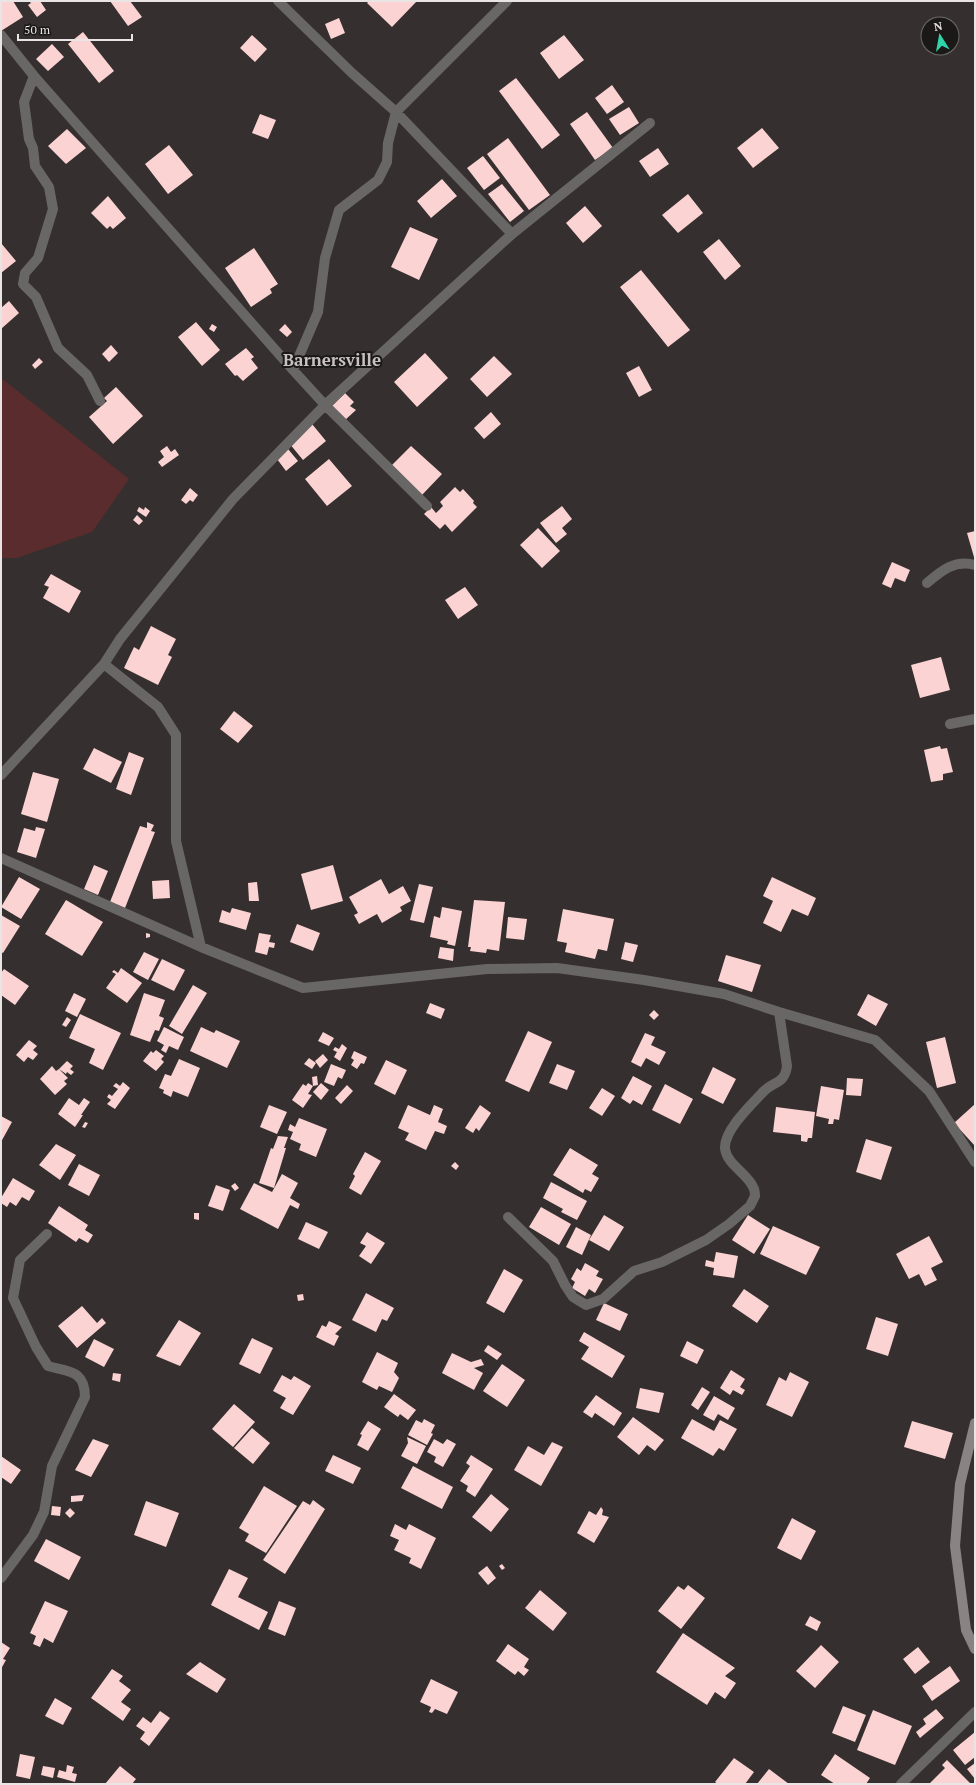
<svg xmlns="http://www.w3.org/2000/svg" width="976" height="1785" font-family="'PT Serif',serif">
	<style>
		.green { fill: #5b2c2d }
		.building { fill: #fbd3d2 }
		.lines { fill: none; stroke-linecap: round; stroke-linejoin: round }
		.street { stroke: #696666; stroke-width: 10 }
		.secondary { stroke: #898383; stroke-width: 10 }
		.labels { text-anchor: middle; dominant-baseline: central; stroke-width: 4; stroke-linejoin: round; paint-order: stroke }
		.district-label { font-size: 17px; font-weight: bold; fill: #c9c0c0; stroke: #1b1818 }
	</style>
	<rect width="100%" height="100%" fill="#362f2f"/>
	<path class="green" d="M1,378L129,479L92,532L17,558H1Z"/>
	<path class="building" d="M1,1H13L23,17L1,31Z
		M29,1H40L46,10L37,17L28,5L31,3Z
		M110,1H130L142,17L128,26Z
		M369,1H417L392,27L367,3Z
		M339,18L345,33L331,39L325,24Z
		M83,32L114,71L99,83L68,44Z
		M252,35L267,49L255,62L240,48Z
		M564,35L584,60L559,79L540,53Z
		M52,44L64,57L48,71L36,59Z
		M516,78L560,135L542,149L499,91Z
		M612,85L624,102L607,114L595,98Z
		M629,107L639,123L620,135L609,119Z
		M587,112L613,148L595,160L570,124Z
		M260,114L276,120L268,139L252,133Z
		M762,128L779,148L753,168L737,148Z
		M67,129L86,148L66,164L48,146Z
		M508,138L550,195L529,210L487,154Z
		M169,145L193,175L168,194L145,164Z
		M658,148L669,164L650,177L639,161Z
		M483,156L500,178L484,190L467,168Z
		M442,179L457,196L431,218L417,201Z
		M502,184L524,211L510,222L488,194Z
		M688,194L703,213L678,233L662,215Z
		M108,196L126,218L113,229L110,226L107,229L91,213Z
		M585,206L602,226L583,243L566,223Z
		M410,227L438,239L419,280L391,267Z
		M719,239L741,266L725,280L703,252Z
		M1,243L16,261L1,273Z
		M254,248L278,284L270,289L272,293L251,307L225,268Z
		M641,270L690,330L668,347L620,287Z
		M9,301L19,313L1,329V308Z
		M196,322L220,350L202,366L178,337Z
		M212,324L217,327L214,332L209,329Z
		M285,324L292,332L287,337L279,330Z
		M111,345L118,353L109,362L102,354Z
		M246,348L254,357L251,359L258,368L243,381L237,375L235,376L225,364Z
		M425,353L448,378L417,407L394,382Z
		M494,356L512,374L487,397L470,379Z
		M39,358L43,362L35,369L32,365Z
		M639,366L652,390L639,397L626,373Z
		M116,387L143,416L113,444L89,417L107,401L104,398Z
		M345,393L354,402L350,406L356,410L345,420L332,406Z
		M491,412L501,424L484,439L474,428Z
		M312,424L326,441L303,460L289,443Z
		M167,446L171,452L175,449L179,455L162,467L158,462L164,457L160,451Z
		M411,446L442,474L422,495L391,466Z
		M288,449L298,461L286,471L277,459Z
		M329,459L352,486L327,506L305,479Z
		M455,487L460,492L463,489L474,501L473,503L477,507L452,532L445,524L440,529L424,514L431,507L436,513L443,506L440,502Z
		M190,488L198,495L193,502L190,500L186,504L181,500Z
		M562,506L572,519L562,528L567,534L556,543L540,523Z
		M139,507L144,510L145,507L150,511L146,517L137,511Z
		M137,515L143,521L139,525L133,520Z
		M538,528L560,551L542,568L520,545Z
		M975,531V557H974L967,533Z
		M892,562L910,570L905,582L895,578L891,588L882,584Z
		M51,574L81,591L69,613L43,598L49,587L44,585Z
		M465,587L478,605L458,619L445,600Z
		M151,626L176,639L168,655L172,657L158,685L124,668L134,647L139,650Z
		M941,657L950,690L920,698L911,665Z
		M234,711L253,726L238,743L220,729Z
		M940,746L941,749L947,748L953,772L943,774V780L931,782L924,750Z
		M94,748L122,762L111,783L83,769Z
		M129,752L144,758L131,795L116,789Z
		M33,772L59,779L47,822L21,814Z
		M147,822L154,825L151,831L155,832L125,908L110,902L140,826L147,828Z
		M36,827L45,829L36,858L17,852L24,828L35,831Z
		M94,865L108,871L98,895L84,889Z
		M333,865L343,901L311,910L301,874Z
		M19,877L40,889L21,919L1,907Z
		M772,877L816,898L808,916L792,909L781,932L763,923L773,901L763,896Z
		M381,879L389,894L403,886L411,901L400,907L402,911L382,923L377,914L359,924L354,915L358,913L349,897Z
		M169,880L170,898L153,899L152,881Z
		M257,882L259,901H249L248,883Z
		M419,884L433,887L424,923L410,920Z
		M66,900L103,922L82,956L45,934Z
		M474,900L505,902L499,951L487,949L486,953L470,951L471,947H468Z
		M442,907L462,911L455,946L447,944L448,941L430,937L434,916L440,918Z
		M232,908L251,913L246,930L219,922L222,910L230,913Z
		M563,909L614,919L607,951L598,949L595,959L565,952L567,943L557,941Z
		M1,915L20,926L3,953L1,952Z
		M508,917L527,919L524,940L506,938Z
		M297,924L320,933L313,951L290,942Z
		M146,933L150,934V937L146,938Z
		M259,933L271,935L269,942L275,943L274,948L269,947L267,955L255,952Z
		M625,942L638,945L633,962L621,959Z
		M440,947L454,949L453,961L438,958Z
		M144,952L159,959L148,980L133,972Z
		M726,955L761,965L752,992L718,981Z
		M162,959L185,970L174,991L151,980Z
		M121,968L142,983L127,1003L106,988L116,974L112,972L114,970L118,973Z
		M4,969L29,986L15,1005L1,995V973Z
		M193,985L207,993L182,1034L169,1026Z
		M74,993L86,999L77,1017L65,1011Z
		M144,993L165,1000L159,1016L164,1018L159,1031L155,1030L150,1042L130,1035Z
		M868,994L888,1004L876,1026L857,1015Z
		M430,1003L445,1009L441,1019L426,1013Z
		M654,1010L659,1015L654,1020L649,1015Z
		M80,1014L121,1033L103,1070L89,1063L95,1049L69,1038Z
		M67,1017L71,1020L66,1027L62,1025Z
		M164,1027L184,1037L178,1050L169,1046L166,1053L161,1050L164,1045L157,1041Z
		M201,1027L214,1033L216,1030L240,1041L227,1068L190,1051Z
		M528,1031L552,1042L529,1092L505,1081Z
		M323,1032L334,1038L329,1046L318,1041Z
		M645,1033L655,1037L651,1045L666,1052L659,1065L646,1058L641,1067L631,1062Z
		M945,1037L956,1083L937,1088L926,1042Z
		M29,1040L37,1046L33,1050L38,1054L33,1060L28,1057L24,1062L16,1055Z
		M342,1044L347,1048L340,1061L334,1057L337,1052L333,1050L335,1047L339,1049Z
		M156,1050L164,1056L161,1059L164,1062L156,1071L143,1061L151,1051L153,1053Z
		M354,1051L367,1057L364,1064L361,1063L357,1069L351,1065L354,1060L351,1058Z
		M323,1054L328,1060L320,1068L315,1061Z
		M309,1058L316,1063L312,1069L304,1064Z
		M179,1059L200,1068L188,1097L173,1091L171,1097L163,1093L164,1090L159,1088L165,1074L171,1076Z
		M386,1060L407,1070L395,1095L374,1084Z
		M67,1061L73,1066L70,1069L74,1072L71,1075L67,1072L66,1074L59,1069Z
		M331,1064L346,1070L342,1079L338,1077L334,1086L324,1082Z
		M557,1064L575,1071L567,1090L549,1083Z
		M52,1066L56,1071L59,1069L68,1078L64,1081L67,1084L55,1095L40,1079Z
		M713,1067L736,1079L723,1104L701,1093Z
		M317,1076L318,1085L313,1086L312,1077Z
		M633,1076L652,1086L642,1105L633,1100L630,1104L621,1098Z
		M847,1078L863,1079L861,1096L846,1095Z
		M123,1082L130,1088L115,1109L107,1104L111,1100L107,1097L109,1094L112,1096L118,1089L113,1086L116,1083L120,1086Z
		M308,1083L313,1086L308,1094L312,1095L303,1108L292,1100L303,1084L306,1086Z
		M321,1083L329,1090L321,1100L313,1092Z
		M665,1084L693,1099L680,1124L652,1110Z
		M347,1085L353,1091L341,1104L335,1098Z
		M821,1086L844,1090L839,1120L834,1119L833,1124H828L829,1119L816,1116Z
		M602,1088L615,1096L602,1116L589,1108Z
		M69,1098L79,1105L84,1098L90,1102L81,1115H83L75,1127L58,1114Z
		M975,1104V1146L954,1123Z
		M269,1105L287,1112L277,1134L260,1127Z
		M408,1105L430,1115L434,1105L443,1109L438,1122L447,1126L444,1134L435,1131L426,1150L405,1140L409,1133L398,1128Z
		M480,1105L491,1113L479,1131L476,1128L473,1133L465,1128Z
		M776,1107L815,1112L812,1138H808L807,1142L801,1141V1135L773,1132Z
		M1,1116L12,1122L1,1142Z
		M299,1118L327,1129L316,1157L299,1150L301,1144L290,1139L293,1132L288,1130L290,1124L295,1127Z
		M85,1122L88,1123L85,1128L82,1127Z
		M278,1136L288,1137L284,1148H286L274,1188L259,1183L271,1148L273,1149Z
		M866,1139L892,1147L881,1180L856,1172Z
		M56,1144L76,1155L60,1180L39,1165Z
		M570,1148L598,1165L592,1174L599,1178L591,1192L585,1189L583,1193L553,1175Z
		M365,1152L381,1161L361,1195L349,1188L355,1176L353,1174Z
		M455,1162L459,1166L456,1170L451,1166Z
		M79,1164L100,1175L89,1196L68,1185Z
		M282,1174L298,1183L290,1198L300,1204L298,1209L290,1205L278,1229L240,1209L254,1183L272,1192Z
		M13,1178L35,1191L29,1201L22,1197L16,1206L10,1202L7,1207L1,1203V1198Z
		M551,1182L587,1201L577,1220L561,1212L563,1209L543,1198Z
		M235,1183L239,1188L235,1191L231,1186Z
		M216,1185L230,1190L223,1211L208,1206Z
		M59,1206L88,1225L85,1230L93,1235L88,1243L79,1238L76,1242L48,1223Z
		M541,1207L571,1224L559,1245L529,1227Z
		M194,1213H199V1220L194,1219Z
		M604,1215L624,1227L609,1251L589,1240Z
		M748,1215L770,1229L754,1254L732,1240Z
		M306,1222L328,1232L319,1249L298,1239Z
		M773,1226L820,1247L806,1275L760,1254Z
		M576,1227L591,1235L582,1255L566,1247Z
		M367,1232L385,1243L371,1264L359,1256L366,1246L360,1243Z
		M929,1236L943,1262L931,1268L937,1280L925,1286L919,1274L909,1279L896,1254Z
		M716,1252L738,1256L734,1278L713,1275L714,1268L705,1266L706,1260L714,1262Z
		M585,1263L599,1271L596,1276L603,1279L595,1293L589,1289L585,1296L572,1288L575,1282L571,1279L577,1268L581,1271Z
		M504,1269L523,1280L504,1313L486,1303Z
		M744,1289L769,1306L757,1323L732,1306Z
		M366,1293L394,1308L387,1321L382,1319L376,1332L352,1320Z
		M303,1294L304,1300L298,1301L297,1295Z
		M604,1303L628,1314L620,1331L596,1320Z
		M82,1306L97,1323L102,1318L106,1323L77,1348L58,1326Z
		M876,1317L898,1324L888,1356L866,1349Z
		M179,1320L201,1333L180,1366L156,1356Z
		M329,1321L342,1327L335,1334L339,1336L334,1346L316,1337L322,1325L326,1327Z
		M584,1332L625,1356L612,1378L581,1359L589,1347L579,1341Z
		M252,1338L273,1348L260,1374L239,1364Z
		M94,1339L114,1349L104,1367L85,1357Z
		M687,1341L704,1350L697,1364L680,1356Z
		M488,1345L502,1354L497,1360L484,1351Z
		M377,1352L398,1363L394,1372L399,1378L392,1392L379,1386L377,1390L362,1382Z
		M452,1353L471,1362L481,1359L484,1365L474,1368L483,1373L474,1390L442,1373Z
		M502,1364L525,1380L507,1407L483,1391Z
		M731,1370L745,1379L740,1387L745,1390L742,1395L733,1390L730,1395L720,1388Z
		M790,1372L809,1382L792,1417L766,1405L779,1377L786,1381Z
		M113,1373L121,1374L120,1382L112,1380Z
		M282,1375L291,1380L294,1376L311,1386L293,1415L280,1408L286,1398L273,1391Z
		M702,1387L710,1392L698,1410L691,1405Z
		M640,1388L664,1393L659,1413L636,1408Z
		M394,1394L416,1410L408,1420L400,1414L398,1417L384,1407Z
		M596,1395L622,1413L614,1426L595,1413L592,1418L583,1412Z
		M714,1396L735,1408L728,1420L718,1414L714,1421L703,1415Z
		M234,1404L255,1422L233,1447L212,1429Z
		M633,1417L664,1440L655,1451L647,1445L639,1455L617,1437Z
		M424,1419L435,1425L431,1433L433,1434L427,1445L408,1435L416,1420L422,1423Z
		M692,1419L714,1431L720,1420L737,1429L724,1451L719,1448L713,1456L681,1438Z
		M368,1421L381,1429L368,1451L357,1445L362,1435L360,1434Z
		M912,1421L953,1433L945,1459L904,1447Z
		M252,1428L270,1443L253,1464L234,1448Z
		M407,1437L426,1446L417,1464L401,1456L408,1443Z
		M93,1439L109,1445L91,1477L75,1470Z
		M434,1439L443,1444L447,1439L456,1444L443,1467L434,1462L436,1457L427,1452Z
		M552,1442L563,1447L541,1486L514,1470L528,1446L544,1455Z
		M333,1455L361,1468L353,1484L325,1471Z
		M471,1455L493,1469L475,1497L466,1491L468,1486L460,1481L470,1466L466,1463Z
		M1,1456L21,1470L11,1484L1,1477Z
		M413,1466L453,1487L442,1509L401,1488Z
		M264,1486L297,1506L266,1553L245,1541L249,1534L239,1528Z
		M491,1494L509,1509L491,1532L472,1517Z
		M84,1495L82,1501L71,1502V1496Z
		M313,1500L325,1509L285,1574L263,1560L303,1501L310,1505Z
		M146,1501L179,1513L166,1547L134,1535Z
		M52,1506L61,1507L60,1516L51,1515Z
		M601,1507L603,1510L602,1515L609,1517L594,1543L577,1533L589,1511L596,1515Z
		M70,1508L75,1513L70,1518L65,1513Z
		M792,1518L816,1531L801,1560L777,1548Z
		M395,1524L406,1530L409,1524L436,1538L421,1569L409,1563L411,1558L394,1550L399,1540L390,1536Z
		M46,1539L81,1557L69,1580L34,1561Z
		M502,1564L505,1568L502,1570L499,1566Z
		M487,1566L496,1578L488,1585L478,1573Z
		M229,1569L248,1578L238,1597L268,1612L259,1630L211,1605Z
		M688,1585L705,1598L681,1629L658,1611L678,1586L684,1590Z
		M540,1590L567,1613L553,1631L525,1608Z
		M45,1601L68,1611L53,1643L44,1638L40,1647L33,1644L36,1636L30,1633Z
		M279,1601L296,1608L285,1636L268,1629Z
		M810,1616L821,1622L817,1631L805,1625Z
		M683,1633L735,1668L725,1676L736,1683L725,1699L715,1692L707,1705L656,1672Z
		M1,1642L10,1648L3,1659L6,1660L1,1669Z
		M508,1644L529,1659L524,1667L529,1670L524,1676L518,1671L515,1675L496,1661Z
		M821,1645L839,1662L815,1688L796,1671Z
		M918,1647L930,1662L915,1674L903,1659Z
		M200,1662L226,1679L217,1693L186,1674Z
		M950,1666L960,1681L932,1701L922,1686Z
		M112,1669L123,1676L119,1681L131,1690L121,1702L131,1709L123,1721L91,1698Z
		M431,1679L458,1692L447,1714L435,1709L432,1713L429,1712L431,1707L420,1702Z
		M55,1698L72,1708L63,1725L45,1716Z
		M843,1706L866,1715L855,1742L832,1733Z
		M936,1709L944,1718L920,1738L916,1732L926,1724L923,1719Z
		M873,1710L912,1726L895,1765L857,1750Z
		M160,1711L170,1718L149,1746L140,1739L145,1732L136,1726L143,1717L151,1723Z
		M975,1732V1757L965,1765L953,1750Z
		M20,1754L35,1757L30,1779L16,1776Z
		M835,1754L870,1778L866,1784H835L821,1775Z
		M734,1758L754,1772L745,1784H718L715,1782Z
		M947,1760L971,1784H929L945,1768L942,1765Z
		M975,1763V1779L967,1769Z
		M67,1765L74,1767L72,1773L77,1774L75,1782L57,1777L59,1770L66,1772Z
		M43,1766L55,1768L53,1778L41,1775Z
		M120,1766L136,1779L132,1784H105Z
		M769,1769L789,1784H757Z"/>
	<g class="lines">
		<path class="street" d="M278,1L352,73L396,112L512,234
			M1,35L34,76L293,370
			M34,76L24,102L29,139L33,148L35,166L49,187L53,209L38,258L25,273L23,284L36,297L58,348L87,375L100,401
			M427,506L325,405L293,370L318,312L325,258L339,210L378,180L387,162L388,143L396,112L507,1
			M927,583C941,571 955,559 975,565
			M104,664L158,707L176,735V841L201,947
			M950,724L975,719
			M1,775L104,664L120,639L233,499L325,405L512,234L650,123
			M1,858L201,947L303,988L487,969L557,968L644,980L724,994L779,1012L875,1040L929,1091L975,1162
			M508,1217L553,1261L565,1285L573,1297L586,1305L603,1299L634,1271L662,1262L706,1240L729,1224L750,1206L755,1196C755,1193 755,1190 753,1187C748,1174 726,1164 725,1148C724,1130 752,1104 764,1091C775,1081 785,1083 787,1066L779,1012
			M1,1578L33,1535L44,1512L52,1466L85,1397C85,1370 69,1372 48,1366L36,1347L13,1298L20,1260L47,1234
			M901,1784L975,1712"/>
		<path class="secondary" d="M975,1423L960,1484L955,1546L966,1630L975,1649"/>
	</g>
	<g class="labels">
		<g class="district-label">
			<text x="332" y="359">Barnersville</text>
		</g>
	</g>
	<rect width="976" height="1785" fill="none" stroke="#eae5e5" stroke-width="4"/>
	<g transform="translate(940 36) rotate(349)"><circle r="19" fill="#1b1818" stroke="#6e6a6a"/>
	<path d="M0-3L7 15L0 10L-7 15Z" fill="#30d4a9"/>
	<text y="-6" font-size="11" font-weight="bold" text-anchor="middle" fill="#eae5e5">N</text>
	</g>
	<path d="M18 34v6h114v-6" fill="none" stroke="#eae5e5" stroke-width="2"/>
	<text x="24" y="34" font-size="12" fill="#eae5e5" stroke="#1b1818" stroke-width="3" paint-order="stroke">50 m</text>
</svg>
